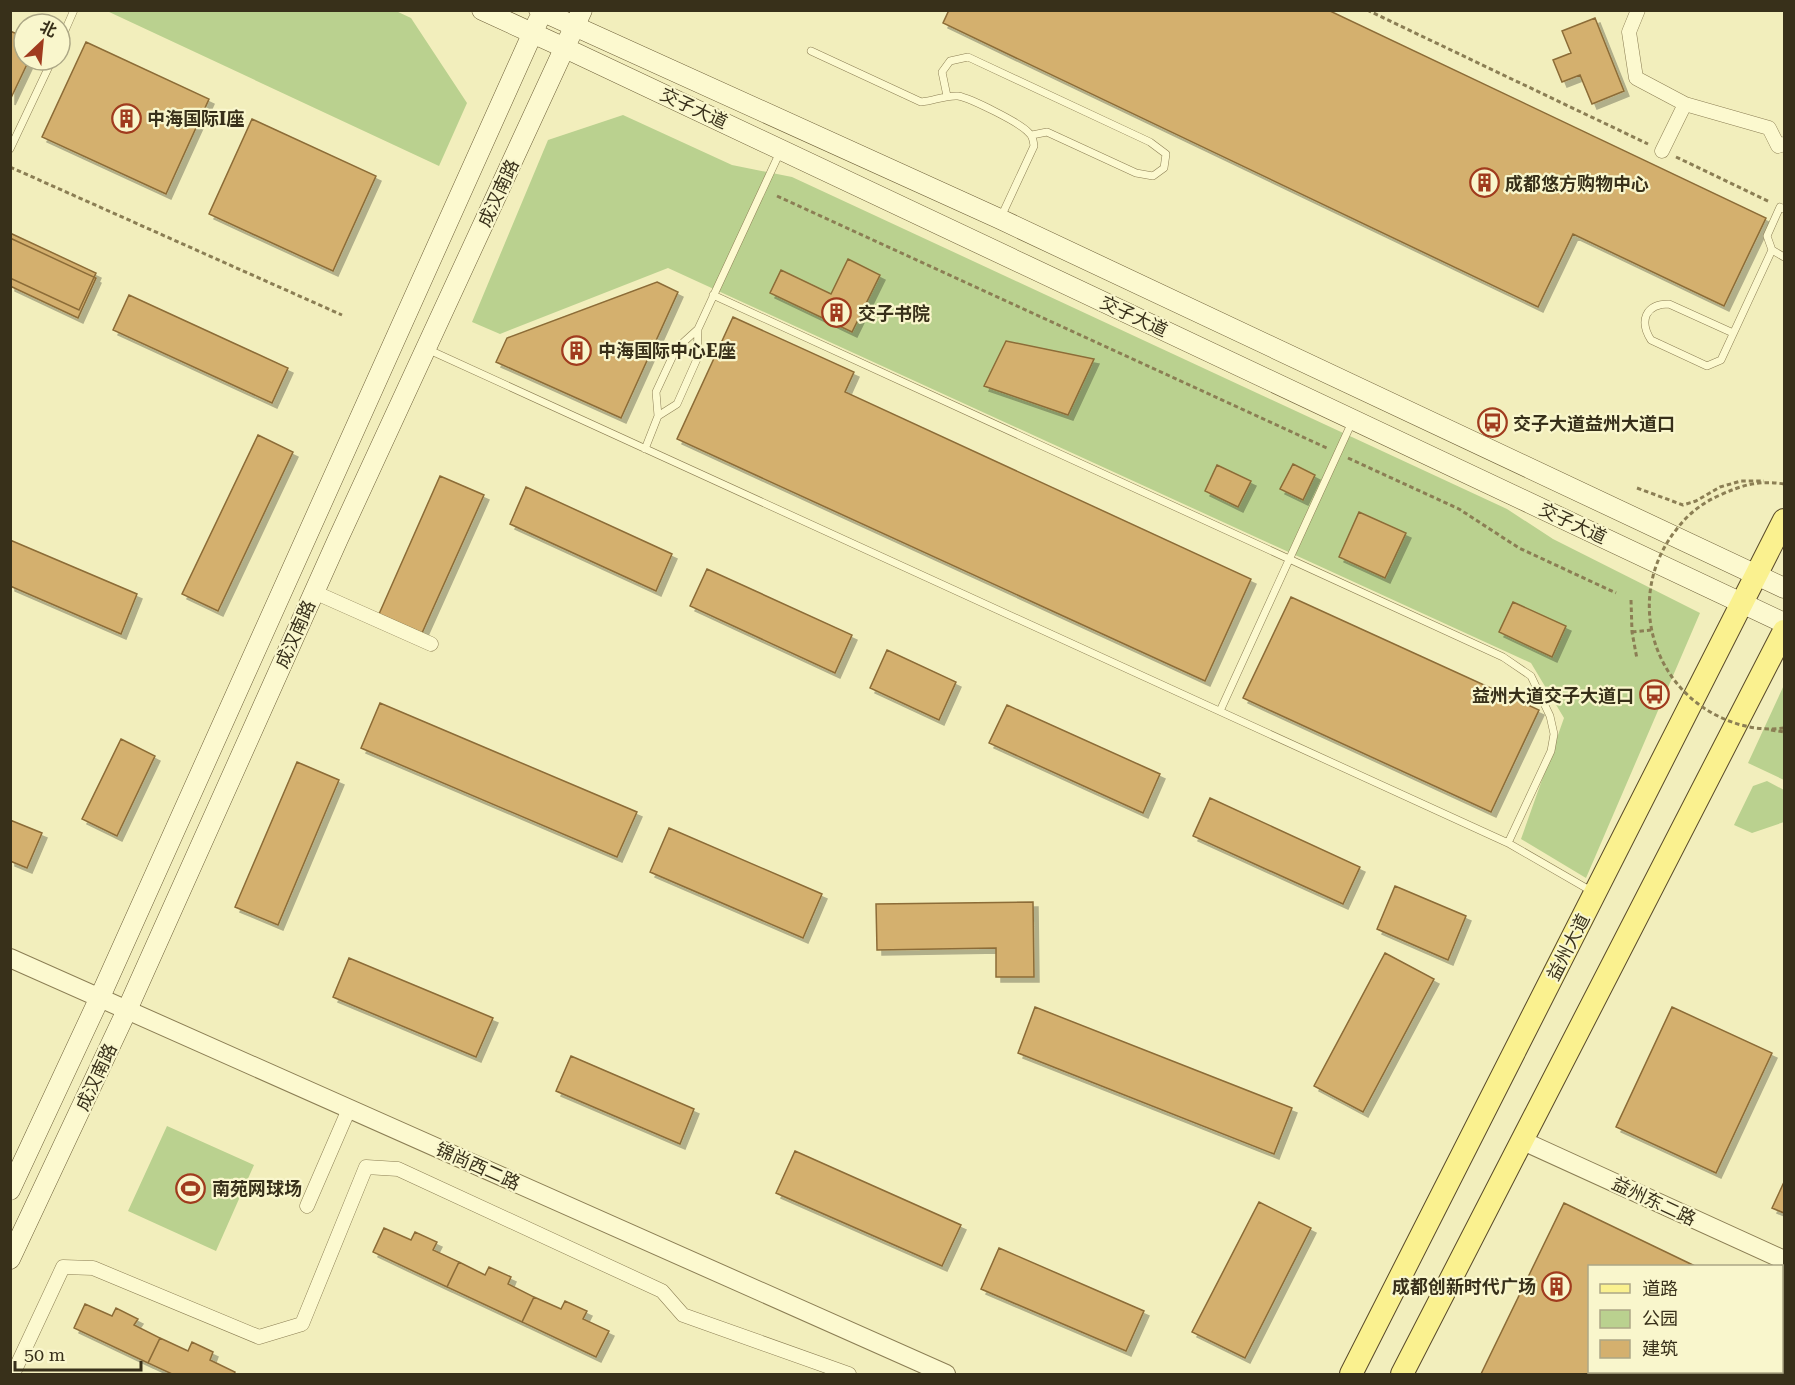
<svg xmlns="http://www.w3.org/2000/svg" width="1795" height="1385" font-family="'Roboto Serif','Noto Sans SC',serif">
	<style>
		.green { fill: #bad18f }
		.building { fill: #d4b06e; stroke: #8c6c37; stroke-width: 1.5; filter: url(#shadow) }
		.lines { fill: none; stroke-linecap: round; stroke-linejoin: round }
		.service-casing { stroke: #8b7e54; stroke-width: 8 }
		.minor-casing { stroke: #8b7e54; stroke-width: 15 }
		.tertiary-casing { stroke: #8b7e54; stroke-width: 20 }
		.secondary-casing { stroke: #6c5e37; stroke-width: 21 }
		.primary-casing { stroke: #584929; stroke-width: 24 }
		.path { stroke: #8b7e54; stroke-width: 3; stroke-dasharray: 4.5 3; stroke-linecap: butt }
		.service { stroke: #fcf9cf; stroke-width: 7 }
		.minor { stroke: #fcf9cf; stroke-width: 14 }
		.tertiary { stroke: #fcf9cf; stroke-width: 18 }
		.secondary { stroke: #fcf9cf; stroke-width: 20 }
		.primary { stroke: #faf18f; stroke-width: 22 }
		.path-bridge { stroke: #8b7e54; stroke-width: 3; stroke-dasharray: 4.5 3; stroke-linecap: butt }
		.labels { text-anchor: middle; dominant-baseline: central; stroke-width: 4.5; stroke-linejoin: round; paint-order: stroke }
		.street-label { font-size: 18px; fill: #38301a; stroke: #f9f6cc }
		.poi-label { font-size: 18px; font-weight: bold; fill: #38301a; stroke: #f9f6cc; text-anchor: start }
	</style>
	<defs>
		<filter id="shadow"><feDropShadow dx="5" dy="5" stdDeviation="0" flood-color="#0004"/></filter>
	</defs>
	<rect width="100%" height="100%" fill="#f2eebc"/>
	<path class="green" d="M107,11H396L411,18L467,103L439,166Z
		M623,115L732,165L792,177L1507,509L1553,539L1700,613L1586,878L1521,839L1564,718L1531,663L668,268L500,334L472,322L548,140Z
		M1784,685V780L1748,763Z
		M1767,781L1784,790V822L1752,833L1734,825L1753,786Z
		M167,1126L254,1165L216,1251L128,1211Z"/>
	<path class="building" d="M949,10H1328L1766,218L1724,306L1573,234L1538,307L943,23Z
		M1595,18L1624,91L1592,104L1580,75L1562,82L1553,60L1571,53L1562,31Z
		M10,31L24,37V60H29L10,100Z
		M86,42L209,99L166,194L42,137Z
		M252,119L376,176L333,271L209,214Z
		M10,233L96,273L79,310L10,278Z
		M10,238L96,278L78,318L10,286Z
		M848,259L880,275L852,332L770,293L781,270L831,294Z
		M657,282L678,292L621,418L496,362L507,338Z
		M129,295L288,368L272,403L113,330Z
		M733,317L854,372L845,392L1251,579L1205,681L677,439Z
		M1006,341L1094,359L1068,415L984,386Z
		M258,435L293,452L218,611L182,594Z
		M1293,464L1315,475L1303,500L1280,489Z
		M1217,465L1251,481L1238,507L1205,491Z
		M440,476L484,495L422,633L379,614Z
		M526,487L672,554L656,591L510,524Z
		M1359,512L1406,533L1385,578L1339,557Z
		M10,540L137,594L121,634L10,586Z
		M707,569L852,635L835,673L690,606Z
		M1291,597L1539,710L1491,812L1243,698Z
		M1513,602L1566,626L1552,657L1499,632Z
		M887,650L956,682L939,720L870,688Z
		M380,703L637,812L617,857L361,748Z
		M1007,705L1160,774L1143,813L989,743Z
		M121,739L155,756L117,836L82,819Z
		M297,762L339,780L278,925L235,907Z
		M1210,798L1360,867L1343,904L1193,836Z
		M10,820L42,833L27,868L10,861Z
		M669,828L822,894L803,938L650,872Z
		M1395,886L1466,916L1448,960L1377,929Z
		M1033,902L1034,977H996V948L877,950L876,904Z
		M1385,953L1434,979L1363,1112L1314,1086Z
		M349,958L493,1018L476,1057L333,997Z
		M1035,1007L1292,1108L1274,1154L1018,1053Z
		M1672,1007L1772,1053L1716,1173L1616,1127Z
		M571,1056L694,1109L680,1144L556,1091Z
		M795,1151L961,1225L942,1266L776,1193Z
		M1784,1182V1213L1772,1208Z
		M1259,1202L1311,1228L1245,1358L1192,1332Z
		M1564,1203L1695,1266H1590V1372H1782V1309L1784,1310V1374H1481Z
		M384,1228L411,1240L415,1232L437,1242L433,1250L459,1262L447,1287L373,1252Z
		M999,1248L1144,1311L1126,1351L981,1289Z
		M459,1262L485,1275L489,1267L511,1277L508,1284L534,1297L522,1322L447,1287Z
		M534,1297L561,1309L565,1301L587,1311L583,1319L609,1331L596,1357L522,1322Z
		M85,1304L112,1316L116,1308L138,1319L134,1325L160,1338L148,1363L74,1328Z
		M160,1338L188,1351L192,1342L213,1352L210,1360L235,1372L234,1374H172L148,1363Z"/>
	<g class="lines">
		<defs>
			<path id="service" d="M60,42L74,10
				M811,51L921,102C934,101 945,95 958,96C970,98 1021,123 1029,133C1033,136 1033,140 1034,146L1001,217
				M947,96L942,72L950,61L968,57L1150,142L1166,154L1164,168L1153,176L1136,173L1047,132L1032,135
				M10,149L52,60
				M1784,209L1780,207L1767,236L1772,250L1784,257
				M713,295L1503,657L1531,676L1550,716L1554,734L1551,751L1508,843L1593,892
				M698,329L697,359L677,404L658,416L656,392L676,349L698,329L780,152
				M1733,333L1669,304C1645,304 1639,321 1651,340L1707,366L1721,360L1772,250
				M427,349L1508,843
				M645,449L658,416
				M1220,711L1352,422"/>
			<path id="minor" d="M1638,10L1629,32L1636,78L1685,104L1769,128L1778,146L1784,144
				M1662,151L1685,104
				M314,592L431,644
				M307,1206L349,1109
				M13,1374L63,1267L93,1268L259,1337L302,1324L366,1167L398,1169L662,1291L683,1315L849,1374"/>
			<path id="tertiary" d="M10,958L946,1374
				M1523,1141L1784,1260"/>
			<path id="secondary" d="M482,10L565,48L1784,623
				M539,10L1000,219L1784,588
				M10,1190L100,997L538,21
				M10,1259L127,1010L338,539L582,10"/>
			<path id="primary" d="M1351,1374L1784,520
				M1402,1374L1784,631"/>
		</defs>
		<use href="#service" class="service-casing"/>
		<use href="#minor" class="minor-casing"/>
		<use href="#tertiary" class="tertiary-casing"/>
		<use href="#secondary" class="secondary-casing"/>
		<use href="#primary" class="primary-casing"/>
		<path class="path" d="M1367,10L1648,144
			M1676,157L1770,202
			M10,167L342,315
			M777,196L1329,449
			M1348,458L1459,509L1519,548L1616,593
			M1637,488L1683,505L1696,501L1720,487L1741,481H1764
			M1631,600L1632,632L1637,659
			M1632,632L1651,630
			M1771,730L1784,732"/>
		<use href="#service" class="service"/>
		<use href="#minor" class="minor"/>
		<use href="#tertiary" class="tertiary"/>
		<use href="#secondary" class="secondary"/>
		<use href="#primary" class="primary"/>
		<path class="path-bridge" d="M1784,484C1758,480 1742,485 1718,496C1702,503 1687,515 1676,530C1626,593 1649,685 1722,718C1742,727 1763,731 1784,728"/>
	</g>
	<defs>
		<symbol id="building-ring" viewBox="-11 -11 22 22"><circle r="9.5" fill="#f9f6cc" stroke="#a03b1e" stroke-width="1.5"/><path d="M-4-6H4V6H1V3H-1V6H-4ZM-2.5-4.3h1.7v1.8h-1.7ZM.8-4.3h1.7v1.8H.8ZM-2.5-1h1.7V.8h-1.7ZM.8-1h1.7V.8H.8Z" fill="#a03b1e"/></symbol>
		<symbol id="bus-ring" viewBox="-11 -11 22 22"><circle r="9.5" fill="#f9f6cc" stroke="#a03b1e" stroke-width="1.5"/><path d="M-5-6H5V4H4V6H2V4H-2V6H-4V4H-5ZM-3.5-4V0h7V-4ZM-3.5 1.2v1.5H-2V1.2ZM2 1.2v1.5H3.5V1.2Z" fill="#a03b1e"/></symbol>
		<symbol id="stadium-ring" viewBox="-11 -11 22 22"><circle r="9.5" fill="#f9f6cc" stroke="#a03b1e" stroke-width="1.5"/><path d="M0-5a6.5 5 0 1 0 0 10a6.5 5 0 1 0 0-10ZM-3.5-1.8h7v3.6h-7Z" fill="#a03b1e"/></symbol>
	</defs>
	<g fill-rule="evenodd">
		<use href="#building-ring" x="110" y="102" width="33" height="33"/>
		<use href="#building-ring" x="1468" y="166" width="33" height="33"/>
		<use href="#building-ring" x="820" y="296" width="33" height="33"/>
		<use href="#building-ring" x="560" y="334" width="33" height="33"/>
		<use href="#bus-ring" x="1476" y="406" width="33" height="33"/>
		<use href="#bus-ring" x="1638" y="678" width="33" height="33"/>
		<use href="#stadium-ring" x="174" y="1172" width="33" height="33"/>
		<use href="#building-ring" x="1540" y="1270" width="33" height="33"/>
	</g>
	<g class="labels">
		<g class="street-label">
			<text transform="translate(694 108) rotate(25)">交子大道</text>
			<text transform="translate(498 193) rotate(-65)">成汉南路</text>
			<text transform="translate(1134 316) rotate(25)">交子大道</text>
			<text transform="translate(1573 523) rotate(25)">交子大道</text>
			<text transform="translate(295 634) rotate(-66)">成汉南路</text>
			<text transform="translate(1568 947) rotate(-63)">益州大道</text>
			<text transform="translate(96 1077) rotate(-65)">成汉南路</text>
			<text transform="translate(478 1166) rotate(24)">锦尚西二路</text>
			<text transform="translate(1654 1201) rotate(25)">益州东二路</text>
		</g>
		<g class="poi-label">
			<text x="147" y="118">中海国际I座</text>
			<text x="1505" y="183">成都悠方购物中心</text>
			<text x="858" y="313">交子书院</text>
			<text x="598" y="350">中海国际中心E座</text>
			<text x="1513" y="423">交子大道益州大道口</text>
			<text x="1634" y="695" text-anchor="end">益州大道交子大道口</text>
			<text x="212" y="1188">南苑网球场</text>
			<text x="1536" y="1286" text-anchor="end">成都创新时代广场</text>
		</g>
	</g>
	<rect width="1795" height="1385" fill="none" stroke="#38301a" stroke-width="24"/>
	<rect x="1588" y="1265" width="195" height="108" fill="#f9f6cc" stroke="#aca785" stroke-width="1.5"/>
	<rect x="1600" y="1284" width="30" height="9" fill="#faf18f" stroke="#aca785" stroke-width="1.5"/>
	<text x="1642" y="1295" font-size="18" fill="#38301a">道路</text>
	<rect x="1600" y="1310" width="30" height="18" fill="#bad18f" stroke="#aca785" stroke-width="1.5"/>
	<text x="1642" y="1325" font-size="18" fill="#38301a">公园</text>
	<rect x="1600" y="1340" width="30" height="18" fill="#d4b06e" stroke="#aca785" stroke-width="1.5"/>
	<text x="1642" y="1355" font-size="18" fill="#38301a">建筑</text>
	<g transform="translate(42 42) rotate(26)"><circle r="28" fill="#f9f6cc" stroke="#aca785" stroke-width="1.5"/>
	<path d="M0-4.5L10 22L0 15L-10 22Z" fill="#a03b1e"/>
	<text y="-9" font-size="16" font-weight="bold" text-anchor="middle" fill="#38301a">北</text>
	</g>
	<path d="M15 1361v9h126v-9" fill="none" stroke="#38301a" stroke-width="3"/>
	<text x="24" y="1361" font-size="18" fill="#38301a" stroke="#f9f6cc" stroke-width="4.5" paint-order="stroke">50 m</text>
</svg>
